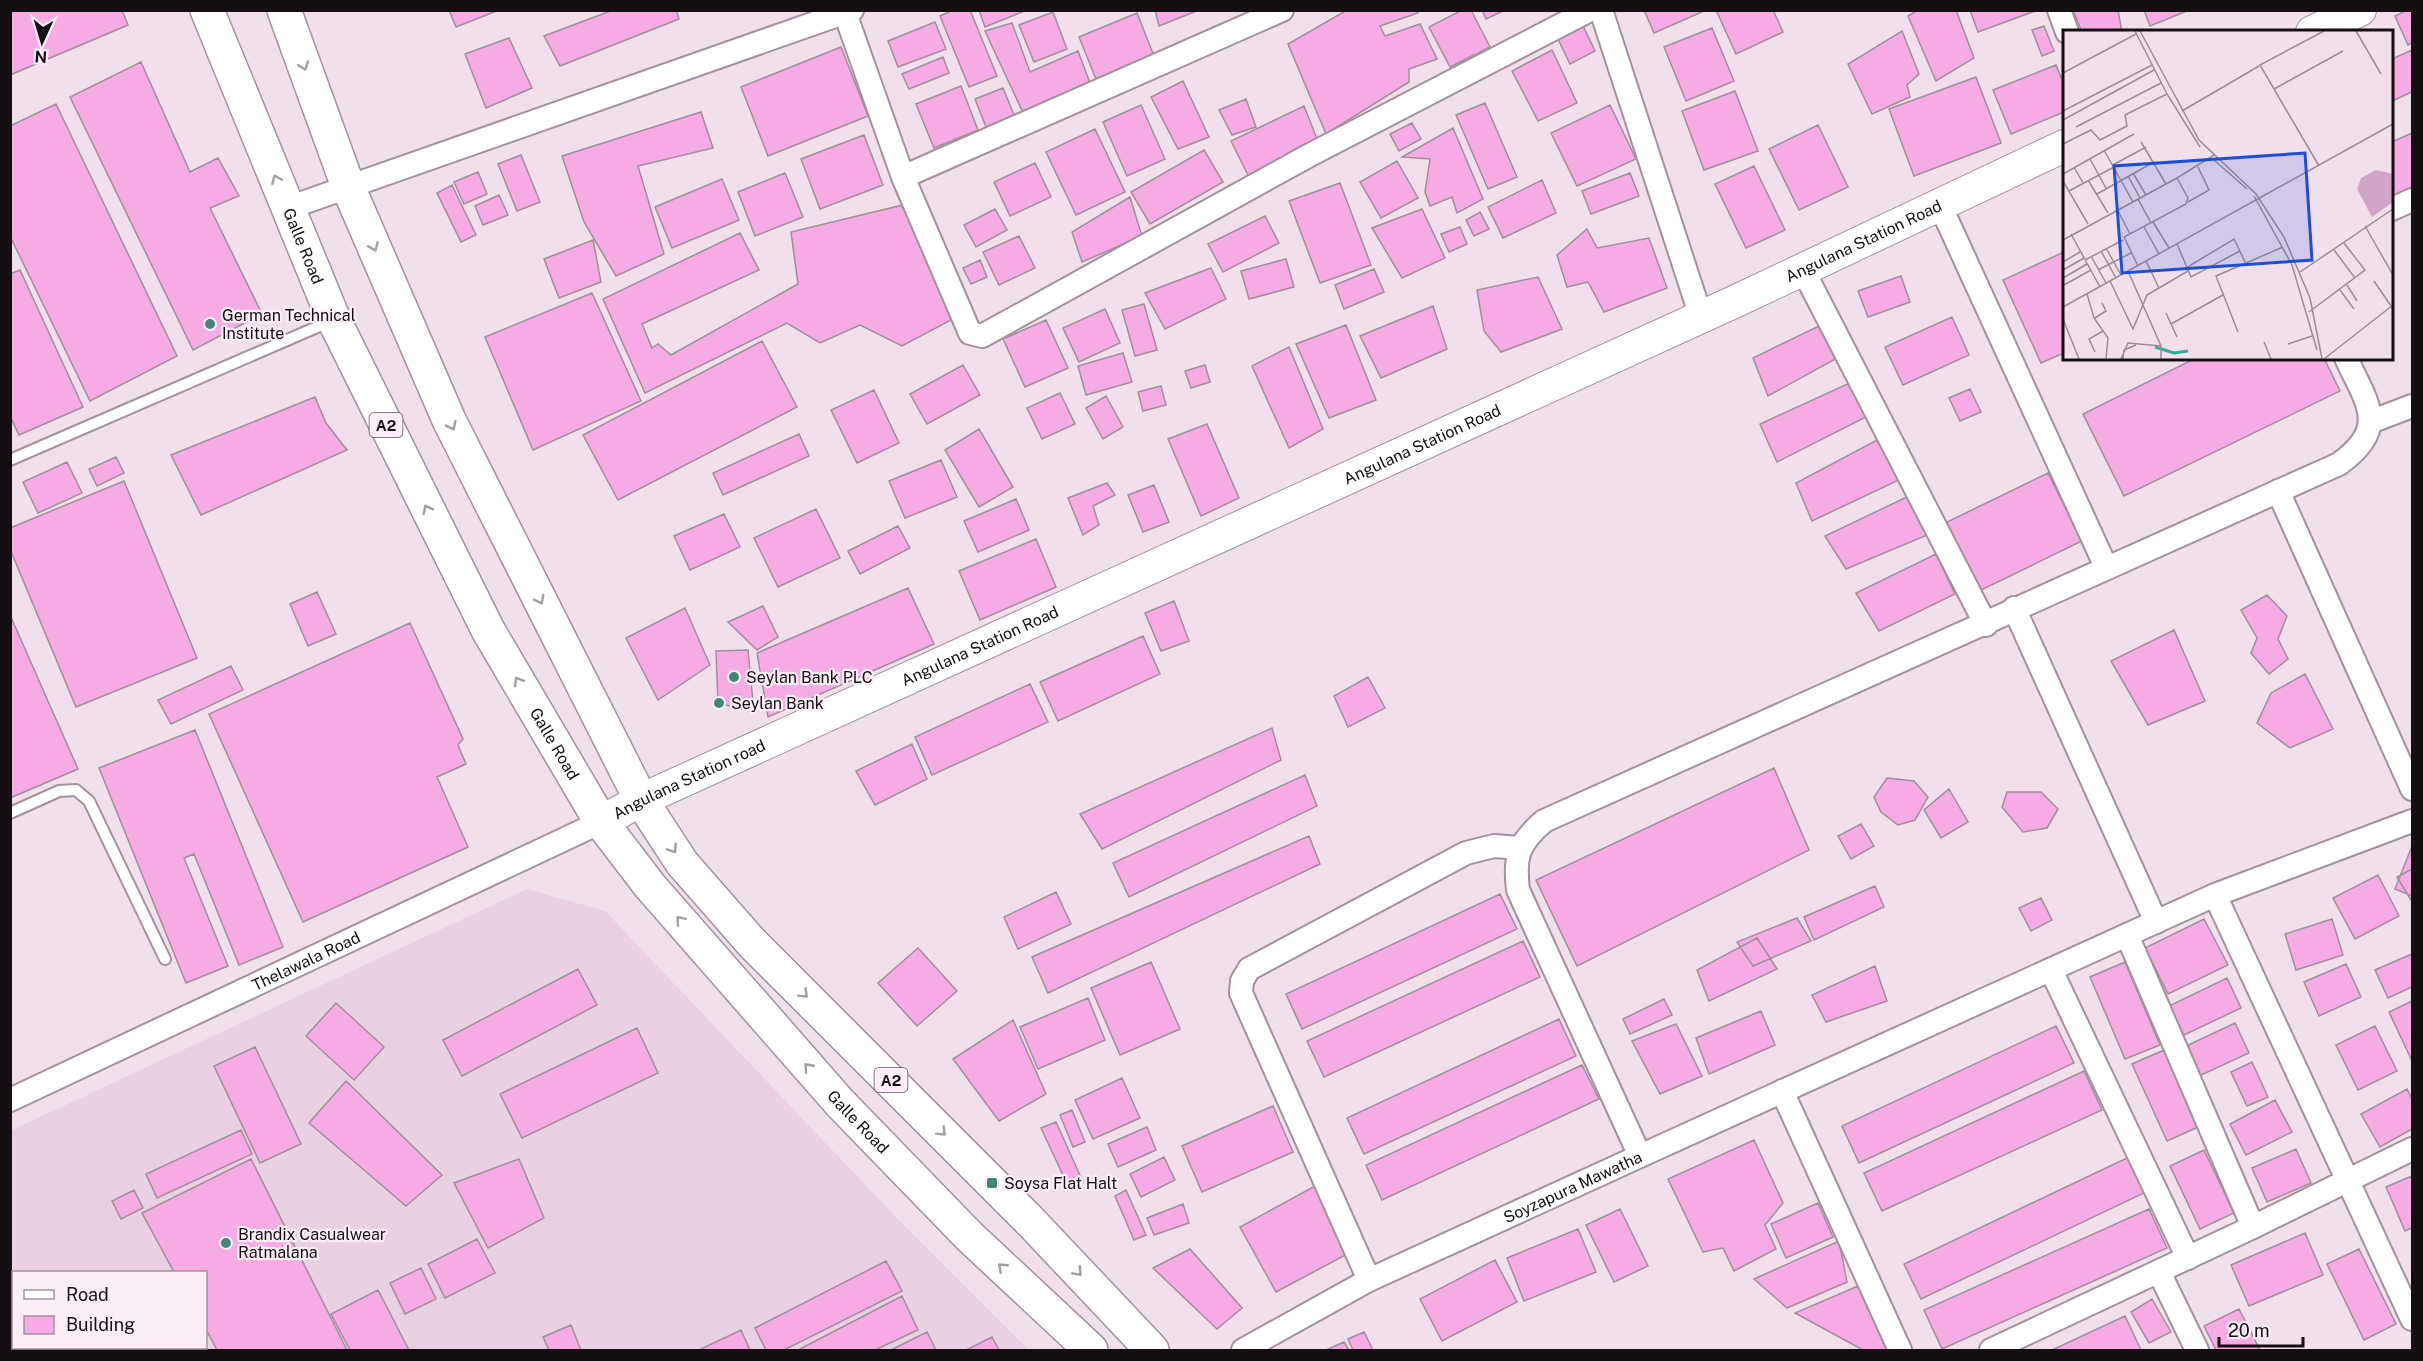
<svg xmlns="http://www.w3.org/2000/svg" width="2423" height="1361" font-family="'Public Sans',sans-serif">
	<style>
		.built { fill: #ead0e3; fill-rule: evenodd }
		.building { fill: #f7abe5; stroke: #a08e9b; stroke-width: 1.5 }
		.lines { fill: none; stroke-linecap: round; stroke-linejoin: round }
		.lane-casing { stroke: #a3919e; stroke-width: 14 }
		.street-casing { stroke: #a3919e; stroke-width: 26 }
		.secondary-casing { stroke: #a3919e; stroke-width: 34 }
		.highway-casing { stroke: #a3919e; stroke-width: 36 }
		.lane { stroke: #fff; stroke-width: 10 }
		.street { stroke: #fff; stroke-width: 22 }
		.secondary { stroke: #fff; stroke-width: 32 }
		.highway { stroke: #fff; stroke-width: 33 }
		.oneway { stroke: #a19fa1 }
		.poi-dot { fill: #438576; stroke: #fdedf8; stroke-width: 2 }
		.labels { text-anchor: middle; dominant-baseline: central; stroke-width: 4.5; stroke-linejoin: round; paint-order: stroke }
		.shield { fill: #fdedf8; stroke: #5b5258; stroke-width: 1.5 }
		.shield-label { font-size: 15px; font-weight: bold; fill: #150f13 }
		.street-label { font-size: 16px; fill: #150f13; stroke: #fdedf8 }
		.poi-label { font-size: 16px; fill: #150f13; stroke: #fdedf8; text-anchor: start }
		.inset-river { fill: none; stroke: #30b098; stroke-width: 3 }
		.inset-road { fill: none; stroke: #9a8c95; stroke-width: 1.5 }
		.view { fill: #1d4ed8; fill-opacity: 0.15; stroke: #1d4ed8; stroke-width: 3 }
		.inset-edge { fill: none; stroke: #150f13; stroke-width: 3 }
	</style>
	<rect width="100%" height="100%" fill="#f2dfec"/>
	<path class="built" d="M527,889L605,911L894,1215L1029,1350H11L10,1131ZM14,1272H206V1348H14Z"/>
	<path class="building" d="M10,10H122L128,25L10,75Z
		M449,10H499L456,27Z
		M613,10H676L679,19L560,66L544,36Z
		M953,10H970L997,76L969,87L940,16Z
		M979,10H1027L985,27Z
		M1155,10H1199L1159,26Z
		M1347,10H1417L1418,13L1380,26L1385,36L1420,24L1437,59L1409,69V82L1326,134L1288,44Z
		M1462,10H1471L1490,47L1450,67L1429,27Z
		M1482,10H1505L1486,19Z
		M1644,10H1704V11L1654,33Z
		M1716,10H1773L1783,32L1736,54Z
		M1918,10H1956L1974,58L1936,81L1908,16Z
		M1970,10H2035V11L1978,32Z
		M2073,10H2118L2122,32H2082Z
		M2144,10H2187V11L2150,26Z
		M2407,10H2412V43L2408,45L2395,16Z
		M1053,12L1067,49L1034,62L1019,25Z
		M1137,13L1154,56L1096,79L1079,37Z
		M935,22L946,49L898,67L888,41Z
		M1012,23L1030,72L1078,51L1090,83L1025,117L985,31Z
		M1583,26L1595,51L1570,64L1558,39Z
		M2044,26L2054,51L2042,56L2032,30Z
		M1712,28L1734,81L1686,101L1664,47Z
		M1902,31L1919,74L1907,85L1910,97L1872,114L1848,64Z
		M509,38L532,88L486,108L465,54Z
		M841,47L868,116L768,156L741,87Z
		M1552,50L1577,103L1538,121L1512,71Z
		M2412,50V92L2392,101V59Z
		M943,57L949,73L909,89L902,74Z
		M141,62L190,172L218,158L239,196L210,208L262,314L193,350L70,97Z
		M2056,65L2064,85V112L2011,134L1993,90Z
		M1976,77L2001,143L1914,176L1889,109Z
		M1183,81L1209,137L1178,149L1151,97Z
		M961,86L978,130L934,148L916,104Z
		M1003,88L1014,115L986,127L975,99Z
		M1735,91L1758,151L1704,170L1682,111Z
		M1246,99L1256,127L1232,135L1219,110Z
		M1485,103L1517,177L1488,189L1456,115Z
		M56,104L177,356L90,401L10,236V126Z
		M1141,105L1165,159L1127,176L1103,122Z
		M1610,105L1636,159L1577,186L1551,133Z
		M1304,106L1319,144L1249,177L1231,141Z
		M701,112L713,148L638,166L664,254L616,276L584,222L562,156Z
		M1412,123L1421,139L1399,151L1390,134Z
		M1818,125L1848,187L1799,210L1769,149Z
		M1453,128L1483,199L1457,213L1452,197L1430,206L1425,192L1430,159L1402,157Z
		M1095,129L1125,192L1076,215L1046,152Z
		M2412,133V187L2392,196V142Z
		M864,135L883,185L820,209L801,159Z
		M1204,150L1223,182L1150,224L1131,192Z
		M521,155L540,202L517,211L498,164Z
		M1397,161L1418,198L1381,218L1360,182Z
		M1035,163L1051,197L1010,216L994,182Z
		M1754,166L1785,230L1746,248L1715,184Z
		M478,172L487,194L464,204L454,182Z
		M785,173L803,217L755,236L738,192Z
		M1630,173L1639,196L1591,214L1582,191Z
		M722,179L739,220L672,248L655,207Z
		M1542,180L1556,213L1503,238L1488,207Z
		M1340,183L1371,265L1320,283L1289,201Z
		M452,185L476,235L461,242L437,193Z
		M499,195L508,215L483,225L475,206Z
		M1130,197L1142,236L1082,262L1072,232Z
		M911,203L955,318L902,346L860,325L820,343L787,323L645,393L603,299L740,233L759,270L642,324L652,348L658,344L671,355L798,284L791,232Z
		M995,209L1007,230L976,247L964,225Z
		M1422,209L1445,258L1402,278L1372,228Z
		M1480,212L1489,229L1474,236L1466,220Z
		M1265,216L1279,243L1223,272L1208,244Z
		M1460,227L1467,244L1449,252L1441,234Z
		M1587,229L1597,248L1649,238L1667,288L1604,312L1588,282L1567,287L1557,255Z
		M1019,236L1035,268L999,285L983,252Z
		M593,240L601,282L559,298L544,259Z
		M2064,252V353L2041,363L2003,280Z
		M1286,259L1294,287L1249,299L1241,271Z
		M980,260L987,277L971,284L963,268Z
		M1211,268L1226,299L1165,329L1145,293Z
		M1374,269L1384,292L1344,309L1335,285Z
		M20,270L83,407L19,435L10,416V274Z
		M1901,276L1910,302L1868,317L1858,291Z
		M1538,277L1562,329L1501,352L1484,331L1477,290Z
		M592,293L641,401L533,450L485,337Z
		M1144,304L1157,350L1135,356L1122,310Z
		M1433,306L1447,349L1381,378L1360,336Z
		M1105,309L1120,343L1079,362L1063,328Z
		M1952,317L1969,355L1903,385L1885,347Z
		M1046,320L1068,368L1025,387L1003,339Z
		M1823,324L1839,357L1768,396L1753,358Z
		M1346,325L1376,400L1329,418L1296,344Z
		M762,341L797,407L618,500L583,435Z
		M1289,347L1323,429L1289,448L1252,366Z
		M1123,353L1132,382L1086,395L1078,366Z
		M2196,358H2324L2340,391L2124,496L2083,414Z
		M963,365L980,395L927,424L910,394Z
		M1205,365L1210,382L1191,388L1185,371Z
		M1852,382L1868,416L1777,462L1760,424Z
		M1161,386L1166,405L1143,411L1138,392Z
		M1970,389L1981,412L1960,421L1949,398Z
		M874,390L899,443L857,463L831,410Z
		M1060,393L1075,424L1042,439L1027,408Z
		M1106,396L1123,427L1103,439L1086,408Z
		M315,397L326,423L347,450L201,515L171,455Z
		M1207,424L1239,498L1201,516L1168,439Z
		M979,429L1013,487L979,507L945,450Z
		M799,434L809,456L723,495L713,473Z
		M1879,439L1901,479L1812,521L1796,483Z
		M116,457L124,473L97,486L89,469Z
		M941,460L957,497L905,518L889,481Z
		M67,462L82,493L38,513L23,482Z
		M2048,473L2082,541L1977,592L1943,524Z
		M124,481L197,658L76,707L10,549V528Z
		M1107,483L1115,495L1093,506L1099,525L1083,535L1068,498Z
		M1154,485L1169,522L1143,532L1128,495Z
		M1911,495L1932,533L1846,569L1825,536Z
		M1016,499L1029,530L978,552L964,521Z
		M816,509L840,558L778,587L754,538Z
		M724,514L740,547L690,570L674,536Z
		M898,526L910,548L860,574L848,551Z
		M1036,539L1056,587L980,620L959,571Z
		M1936,554L1955,594L1879,631L1856,593Z
		M908,588L934,644L768,717L757,653Z
		M317,592L336,634L308,646L290,604Z
		M2267,595L2287,616L2278,639L2288,659L2269,674L2251,653L2257,638L2241,610Z
		M1174,601L1189,641L1161,651L1145,613Z
		M763,606L778,637L757,650L728,622Z
		M685,608L710,665L658,700L626,638Z
		M10,615L78,769L10,798Z
		M410,623L463,739L458,745L466,764L437,777L468,847L303,922L209,714Z
		M2174,630L2205,701L2148,725L2111,661Z
		M1143,636L1160,674L1058,721L1040,682Z
		M748,650L754,712L718,703L716,651Z
		M231,666L243,690L171,724L158,700Z
		M2305,674L2333,729L2290,748L2257,723L2271,693Z
		M1368,677L1385,708L1348,727L1334,696Z
		M1030,684L1048,722L932,775L915,737Z
		M1272,728L1281,760L1102,849L1080,814Z
		M195,730L283,947L239,965L194,854L184,858L228,966L186,983L99,768Z
		M912,744L927,779L875,805L856,771Z
		M1774,768L1809,850L1577,966L1536,880Z
		M1305,775L1317,806L1129,897L1113,863Z
		M1887,778L1914,781L1928,797L1915,820L1898,825L1881,812L1874,797Z
		M1949,789L1968,822L1941,838L1924,810Z
		M2007,792H2041L2058,809L2047,828L2023,832L2002,807Z
		M1861,824L1874,846L1851,859L1838,836Z
		M1309,836L1320,864L1048,993L1032,957Z
		M2412,846V896L2395,889Z
		M2412,869V899L2411,900L2397,877Z
		M2378,875L2399,916L2355,939L2333,898Z
		M1875,886L1884,907L1814,940L1804,917Z
		M1056,892L1071,924L1018,949L1004,917Z
		M1500,894L1517,929L1302,1029L1286,994Z
		M2041,898L2052,920L2031,931L2019,908Z
		M1797,918L1811,941L1753,966L1737,942Z
		M2204,919L2228,965L2168,994L2145,948Z
		M2332,919L2343,955L2296,970L2285,934Z
		M1757,938L1777,969L1709,1001L1697,970Z
		M1523,941L1540,977L1324,1077L1307,1041Z
		M918,948L957,991L917,1026L878,983Z
		M2412,954V987L2388,998L2375,970Z
		M1151,962L1180,1029L1120,1055L1091,988Z
		M2125,962L2160,1045L2125,1059L2090,977Z
		M2346,964L2361,997L2319,1016L2304,982Z
		M1875,966L1887,1001L1826,1022L1812,995Z
		M578,969L597,1005L462,1076L443,1040Z
		M2227,978L2241,1008L2184,1035L2169,1006Z
		M1088,998L1105,1040L1038,1069L1020,1027Z
		M1664,999L1672,1015L1630,1034L1623,1019Z
		M2412,1001V1061L2389,1012Z
		M336,1003L384,1047L354,1080L306,1036Z
		M1761,1011L1775,1045L1709,1074L1696,1038Z
		M1559,1019L1576,1056L1364,1154L1347,1118Z
		M1013,1020L1046,1094L999,1121L953,1059Z
		M2235,1023L2249,1053L2199,1076L2186,1046Z
		M1676,1024L1702,1076L1660,1094L1632,1041Z
		M2056,1026L2074,1063L1859,1163L1842,1126Z
		M2375,1026L2397,1071L2358,1090L2336,1045Z
		M637,1028L658,1073L522,1138L500,1094Z
		M255,1047L301,1144L260,1163L214,1066Z
		M2164,1050L2198,1127L2167,1141L2132,1064Z
		M2252,1062L2268,1097L2247,1106L2231,1072Z
		M1582,1065L1599,1099L1382,1200L1366,1165Z
		M2084,1071L2102,1110L1882,1211L1864,1173Z
		M1122,1078L1140,1118L1093,1139L1075,1100Z
		M346,1081L442,1175L406,1206L309,1123Z
		M2407,1089L2412,1099V1129L2380,1147L2361,1114Z
		M2275,1100L2292,1132L2246,1155L2230,1124Z
		M1273,1106L1293,1152L1202,1192L1182,1146Z
		M1072,1110L1085,1142L1073,1147L1060,1115Z
		M1056,1122L1083,1182L1069,1188L1041,1128Z
		M1147,1127L1156,1150L1118,1167L1108,1144Z
		M241,1130L252,1154L157,1198L146,1174Z
		M1754,1140L1783,1203L1765,1225L1776,1249L1734,1271L1723,1248L1703,1252L1668,1179Z
		M2296,1149L2311,1183L2267,1202L2252,1168Z
		M2204,1150L2234,1213L2200,1229L2170,1166Z
		M1164,1157L1175,1180L1141,1197L1130,1174Z
		M2129,1157L2146,1192L1921,1299L1904,1264Z
		M251,1159L347,1350H217L206,1329V1272H174L142,1213Z
		M519,1159L544,1218L488,1248L454,1183Z
		M2412,1176V1228L2405,1231L2386,1187Z
		M1315,1186L1351,1252L1276,1292L1240,1227Z
		M134,1190L143,1208L121,1219L112,1201Z
		M1126,1190L1146,1235L1134,1240L1115,1196Z
		M1818,1203L1833,1237L1786,1258L1771,1224Z
		M1183,1204L1189,1223L1154,1235L1147,1218Z
		M1620,1209L1648,1266L1614,1282L1586,1225Z
		M2149,1209L2167,1248L1942,1349L1924,1310Z
		M1578,1229L1596,1272L1524,1301L1507,1258Z
		M2305,1233L2323,1275L2249,1306L2231,1265Z
		M477,1239L495,1273L445,1298L428,1264Z
		M1839,1241L1847,1282L1787,1308L1754,1279Z
		M1190,1249L1242,1308L1217,1329L1153,1268Z
		M2359,1249L2396,1324L2364,1340L2327,1264Z
		M1495,1260L1517,1302L1442,1341L1420,1299Z
		M886,1261L902,1291L784,1350H766L755,1328Z
		M421,1268L436,1299L405,1314L390,1283Z
		M1858,1286L1871,1315L1887,1350H1863L1795,1313Z
		M378,1290L409,1350H350L331,1314Z
		M902,1296L918,1330L875,1350H798Z
		M2152,1299L2171,1332L2149,1343L2131,1312Z
		M2239,1309L2260,1350H2216L2204,1326Z
		M2125,1316L2141,1350H2052Z
		M571,1325L581,1350H549L543,1337Z
		M741,1330L750,1350H699Z
		M927,1332L936,1350H891Z
		M1364,1332L1373,1350H1353L1348,1339Z
		M992,1337L999,1350H966Z
		M1344,1342L1349,1350H1326Z"/>
	<g class="lines">
		<defs>
			<path id="lane" d="M10,460L331,321
				M10,813L59,791L76,790L89,801L165,959"/>
			<g id="street">
				<path d="M1601,10L1701,317"/>
				<path d="M2059,10L2067,32"/>
				<path d="M845,13L903,177L970,333L982,336L1308,156L1590,10"/>
				<path d="M903,177L1282,10"/>
				<path d="M1940,205L2106,567"/>
				<path d="M288,208L852,10"/>
				<path d="M2392,209L2412,200"/>
				<path d="M1803,270L1986,625"/>
				<path d="M2370,422L2412,406"/>
				<path d="M2278,491L2412,789"/>
				<path d="M2014,608L2156,922"/>
				<path d="M2215,895L2412,1319"/>
				<path d="M2127,935L2253,1227"/>
				<path d="M2051,970L2188,1258"/>
				<path d="M1782,1091L1900,1350"/>
				<path id="s1" d="M10,1100L601,822"/>
				<path d="M1640,1156L2215,895L2412,821"/>
				<path d="M2159,1272L2197,1350"/>
				<path d="M1369,1280L1241,993L1242,981L1249,969L1466,853L1494,846L1520,848"/>
				<path id="s2" d="M1243,1350L1369,1280L1640,1156L1518,890C1514,857 1518,843 1544,821L2339,464C2389,428 2368,405 2346,358"/>
				<path d="M1991,1350L2253,1227L2412,1149"/>
			</g>
			<g id="secondary">
				<path d="M2312,32L2360,10"/>
				<path id="s3" d="M601,822L641,800L1734,302L2064,146"/>
			</g>
			<g id="highway">
				<path id="s4" d="M207,10L334,320L488,630L601,822L650,886L840,1103L969,1236L1091,1350"/>
				<path d="M284,10L349,189L449,420L641,800L682,863L752,943L1032,1223L1152,1350"/>
			</g>
		</defs>
		<use href="#lane" class="lane-casing"/>
		<use href="#street" class="street-casing"/>
		<use href="#secondary" class="secondary-casing"/>
		<use href="#highway" class="highway-casing"/>
		<use href="#lane" class="lane"/>
		<use href="#street" class="street"/>
		<use href="#secondary" class="secondary"/>
		<use href="#highway" class="highway"/>
	</g>
	<defs><path id="oneway-chevron" d="M-2-3.5L2.5 0L-2 3.5" fill="none" stroke-width="1.6" stroke-linecap="round" stroke-linejoin="round" transform="scale(1.5)"/></defs>
	<g class="oneway">
		<use href="#oneway-chevron" transform="translate(304 66) rotate(70)"/>
		<use href="#oneway-chevron" transform="translate(276 179) rotate(-113)"/>
		<use href="#oneway-chevron" transform="translate(374 247) rotate(67)"/>
		<use href="#oneway-chevron" transform="translate(452 426) rotate(64)"/>
		<use href="#oneway-chevron" transform="translate(427 509) rotate(-117)"/>
		<use href="#oneway-chevron" transform="translate(540 600) rotate(63)"/>
		<use href="#oneway-chevron" transform="translate(518 681) rotate(-121)"/>
		<use href="#oneway-chevron" transform="translate(673 849) rotate(57)"/>
		<use href="#oneway-chevron" transform="translate(680 920) rotate(-131)"/>
		<use href="#oneway-chevron" transform="translate(804 994) rotate(45)"/>
		<use href="#oneway-chevron" transform="translate(808 1067) rotate(-132)"/>
		<use href="#oneway-chevron" transform="translate(942 1132) rotate(45)"/>
		<use href="#oneway-chevron" transform="translate(1002 1267) rotate(-137)"/>
		<use href="#oneway-chevron" transform="translate(1078 1272) rotate(47)"/>
	</g>
	<g class="poi-dot">
		<circle cx="210" cy="324" r="6"/>
		<circle cx="734" cy="677" r="6"/>
		<circle cx="719" cy="703" r="6"/>
		<rect x="986" y="1177" width="12" height="12" rx="3"/>
		<circle cx="226" cy="1243" r="6"/>
	</g>
	<g class="labels">
		<g class="shield">
			<rect x="369.5" y="413" width="33" height="24" rx="4.5"/>
			<rect x="874.5" y="1068" width="33" height="24" rx="4.5"/>
		</g>
		<g class="shield-label">
			<text x="386" y="425">A2</text>
			<text x="891" y="1080">A2</text>
		</g>
		<g class="street-label">
			<text stroke="none"><textPath href="#s3" startOffset="1390">Angulana Station Road</textPath></text>
			<text stroke="none"><textPath href="#s4" startOffset="255">Galle Road</textPath></text>
			<text stroke="none"><textPath href="#s3" startOffset="904">Angulana Station Road</textPath></text>
			<text stroke="none"><textPath href="#s3" startOffset="418">Angulana Station Road</textPath></text>
			<text stroke="none"><textPath href="#s4" startOffset="813">Galle Road</textPath></text>
			<text stroke="none"><textPath href="#s3" startOffset="98">Angulana Station road</textPath></text>
			<text stroke="none"><textPath href="#s1" startOffset="327">Thelawala Road</textPath></text>
			<text stroke="none"><textPath href="#s4" startOffset="1299">Galle Road</textPath></text>
			<text stroke="none"><textPath href="#s2" startOffset="368">Soyzapura Mawatha</textPath></text>
		</g>
		<g class="poi-label">
			<text x="222" y="315">German Technical<tspan x="222" dy="18">Institute</tspan></text>
			<text x="746" y="677">Seylan Bank PLC</text>
			<text x="731" y="703">Seylan Bank</text>
			<text x="1004" y="1183">Soysa Flat Halt</text>
			<text x="238" y="1234">Brandix Casualwear<tspan x="238" dy="18">Ratmalana</tspan></text>
		</g>
	</g>
	<g transform="translate(2063 30)">
		<rect width="330" height="330" fill="#f2dfec"/>
		<path d="M313,140L330,144V172L309,187L294,159L298,148Z" fill="#d4a4c8"/>
		<path class="inset-river" d="M92,317L111,323L125,321"/>
		<path class="inset-road" d="M72,1L104,64L137,117M77,1L136,110L193,164L221,207L247,268L259,329M293,1L318,44M0,43L73,4M211,59L280,21M0,81L89,35M119,81L196,36M0,90L91,40M13,97L98,53M78,112L103,154M0,114L28,100L37,110L64,96L62,85L104,64M41,120L70,172M27,129L43,158M151,130L184,159M50,135L83,117M256,136L197,35L261,1M11,137L20,153M70,143L83,165M0,144L71,104M65,146L77,168M25,150L45,183M0,151L25,194M6,161L51,137M34,164L91,132M191,166L229,235L254,320M75,169L88,193M125,172L146,160L135,137M54,179L67,204M90,192L106,218M302,196L330,245M81,197L96,224M8,204L37,257M0,210L114,148M114,214L128,247L177,221M43,218L58,245M271,220L292,248M38,221L53,248M28,226L43,253M22,230L60,210M83,231L96,258M0,232L17,222M75,236L61,207L123,174L125,168L114,148L151,125M123,238L171,209L183,234M0,240L21,228M35,240L68,223M65,241L98,316V329M237,242L330,179M0,248L24,234M47,251L70,299L84,265L125,241M311,251L330,279M1,255L28,240M284,255L294,271M277,260L291,279M24,264L31,288L45,308L43,329M0,277L330,94M246,282L302,240L281,213M103,283L114,307M32,288L43,281L39,273M0,289L16,329M108,294L160,265M175,302L153,246L220,217M201,312L208,329M225,314L249,306M32,322L26,309L40,301M58,329L65,313L98,316M60,329L61,320L73,315M261,329L330,275"/>
		<path class="view" d="M242,123L249,230L59,243L51,136Z"/>
		<rect width="330" height="330" class="inset-edge"/>
	</g>
	<rect width="2423" height="1361" fill="none" stroke="#150f13" stroke-width="24"/>
	<rect x="12" y="1271" width="195" height="78" fill="#fdedf8" stroke="#a0949c" stroke-width="1.5"/>
	<rect x="24" y="1290" width="30" height="9" fill="#ffffff" stroke="#a0949c" stroke-width="1.5"/>
	<text x="66" y="1301" font-size="18" fill="#150f13">Road</text>
	<rect x="24" y="1316" width="30" height="18" fill="#f7abe5" stroke="#a0949c" stroke-width="1.5"/>
	<text x="66" y="1331" font-size="18" fill="#150f13">Building</text>
	<g transform="translate(42 42) rotate(184)" stroke="#fdedf8" stroke-width="4.5" paint-order="stroke">
	<path d="M0-4.5L10 22L0 15L-10 22Z" fill="#150f13"/>
	<text y="-9" font-size="16" font-weight="bold" text-anchor="middle" fill="#150f13">N</text>
	</g>
	<path d="M2219 1337v9h84v-9" fill="none" stroke="#150f13" stroke-width="3"/>
	<text x="2228" y="1337" font-size="18" fill="#150f13" stroke="#fdedf8" stroke-width="4.5" paint-order="stroke">20 m</text>
</svg>
